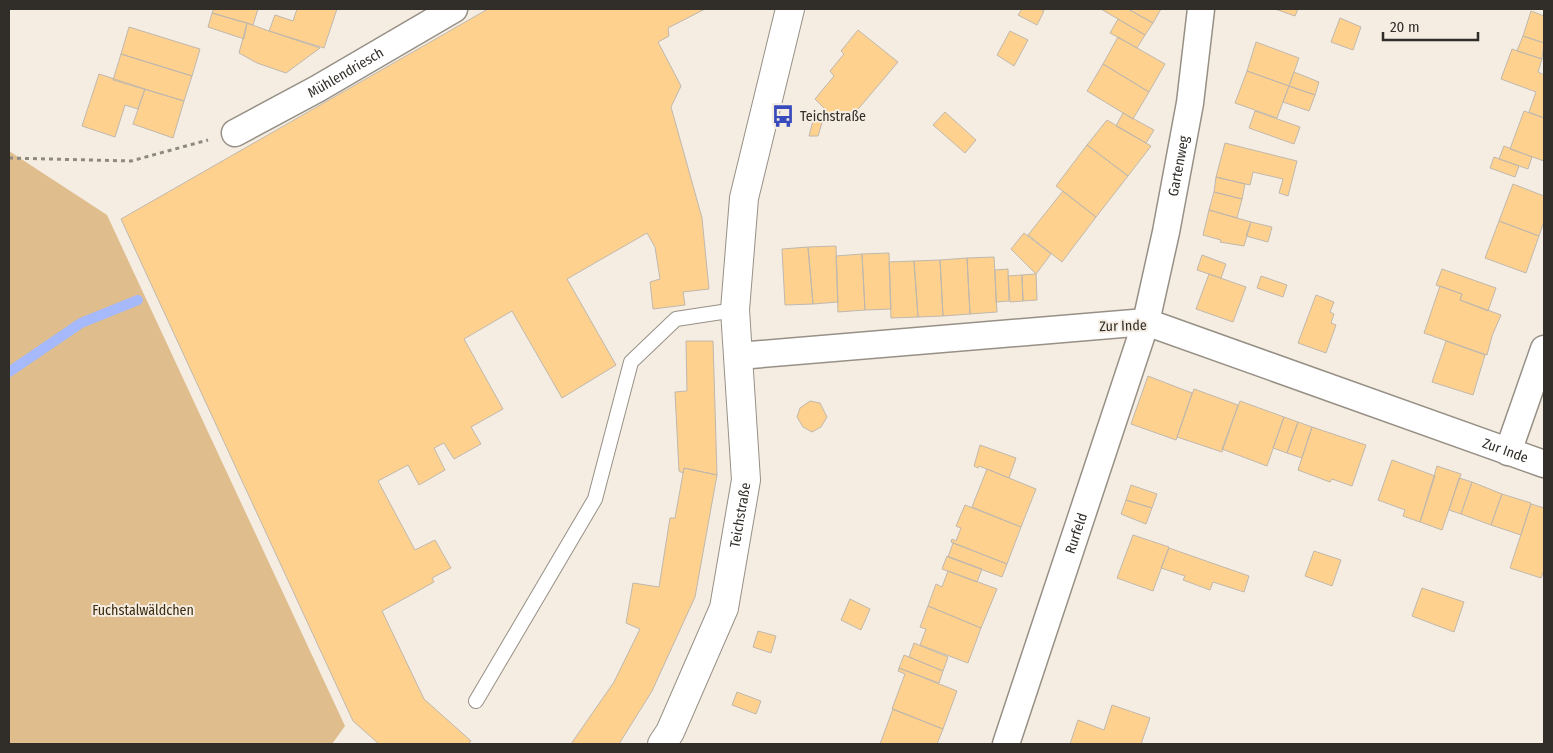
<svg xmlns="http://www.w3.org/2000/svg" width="1553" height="753" font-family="'Fira Sans Condensed',sans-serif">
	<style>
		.green { fill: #dfbd8d }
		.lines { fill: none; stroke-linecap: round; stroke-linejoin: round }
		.stream { stroke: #a5b9fb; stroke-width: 10 }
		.building { fill: #fed18f; stroke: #c0b8ad }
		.service-casing { stroke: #979086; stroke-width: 16 }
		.minor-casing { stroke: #979086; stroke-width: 29 }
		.secondary-casing { stroke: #979086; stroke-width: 30 }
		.path { stroke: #8f8982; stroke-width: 3; stroke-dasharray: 4 4; stroke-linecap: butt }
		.service { stroke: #fff; stroke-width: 14 }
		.minor { stroke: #fff; stroke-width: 26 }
		.secondary { stroke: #fff; stroke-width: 28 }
		.labels { text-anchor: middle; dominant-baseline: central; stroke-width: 4; stroke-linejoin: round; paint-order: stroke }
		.street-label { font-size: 14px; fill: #312e29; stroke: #f5ede2 }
		.poi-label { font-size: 14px; fill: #312e29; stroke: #f5ede2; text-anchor: start }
		.park-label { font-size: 14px; fill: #3e2c0f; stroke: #f5ede2 }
	</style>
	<rect width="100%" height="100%" fill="#f5ede2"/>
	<path class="green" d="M9,151L107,215L345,726L332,744H9Z"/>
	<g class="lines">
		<path class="stream" d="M9,372L81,323L138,300"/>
	</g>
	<path class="building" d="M214,9H258L253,25L212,13Z
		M297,9H337L324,48L269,31L275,15L293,21Z
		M488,9H705L668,28L669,36L658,42L681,86L671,107L702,218L709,289L683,292L685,305L653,309L650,282L660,279L655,247L647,233L567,279L616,365L562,398L512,311L464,339L503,409L471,427L481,444L454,459L444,443L434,448L445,470L419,485L408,465L378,481L415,550L435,540L451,568L432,578L434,582L382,611L424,699L471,741L468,744H379L353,721L121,219Z
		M1022,9H1040L1044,11L1037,25L1018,15Z
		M1101,9H1128L1153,23L1145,35Z
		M1128,9H1161L1153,23Z
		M1275,9H1298L1295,16Z
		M1531,11L1544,16V43L1523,36Z
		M212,13L247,23L244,39L208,27Z
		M1340,18L1361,27L1353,50L1331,42Z
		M1118,19L1145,35L1137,48L1110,33Z
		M247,23L269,31L320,48L286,73L257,63L239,53Z
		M129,27L200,49L192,76L121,54Z
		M858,30L898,62L848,121L836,120L815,99L834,76L830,71L844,54L841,51Z
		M1010,31L1028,40L1014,66L997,55Z
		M1523,36L1544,43L1542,59L1517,51Z
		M1118,37L1165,64L1149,92L1103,64Z
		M1256,42L1299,58L1289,86L1247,71Z
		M1512,49L1542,59L1538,72L1544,75V118L1529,112L1536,92L1501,79Z
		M121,54L192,76L184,101L113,80Z
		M1103,64L1149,92L1133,119L1087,91Z
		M1247,71L1289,86L1277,118L1235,103Z
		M1294,72L1319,82L1315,95L1289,86Z
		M99,74L145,89L138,109L125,105L115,137L82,126Z
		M1289,86L1315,95L1309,111L1283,102Z
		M145,89L184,101L173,138L133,124Z
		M1255,111L1300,127L1294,144L1249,128Z
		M1524,111L1544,118V161L1510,149Z
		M945,112L976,140L965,153L933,125Z
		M815,113L824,116L818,136H809Z
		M1123,113L1154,130L1146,143L1116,126Z
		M1107,120L1151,146L1128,176L1087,145Z
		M1225,143L1297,161L1288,196L1279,193L1283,179L1253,172L1250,185L1216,177Z
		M1087,145L1128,176L1096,217L1056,186Z
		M1504,146L1532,157L1528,169L1499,159Z
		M1494,157L1519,166L1515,177L1490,168Z
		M1216,177L1245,184L1242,199L1214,192Z
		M1513,184L1544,196V221L1539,236L1499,221Z
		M1063,191L1096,217L1062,262L1028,235Z
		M1214,192L1242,199L1237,218L1209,210Z
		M1209,210L1251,222L1244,246L1220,242L1221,240L1203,235Z
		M1499,221L1539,236L1526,273L1485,258Z
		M1251,222L1272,227L1268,242L1246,236Z
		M1024,233L1051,254L1036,274L1011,249Z
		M836,246L838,302L813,304L808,247Z
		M808,247L813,304L785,305L782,249Z
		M889,253L891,309L865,310L862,254Z
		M862,254L865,310L838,312L836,256Z
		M1202,255L1226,264L1221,278L1197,270Z
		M994,257L997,312L970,314L967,258Z
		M967,258L970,314L943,316L940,260Z
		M940,260L943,316L918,317L914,261Z
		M914,261L918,317L891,318L889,262Z
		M1008,269L1009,301L996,302L995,270Z
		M1442,269L1496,288L1488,311L1460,300L1462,294L1436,285Z
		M1036,274L1037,300L1023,301L1022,275Z
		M1209,274L1246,287L1233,322L1196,309Z
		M1022,275L1023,301L1010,302L1008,276Z
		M1261,276L1287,285L1283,297L1257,288Z
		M1440,286L1462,294L1460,300L1501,315L1492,336L1487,355L1424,333Z
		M1316,295L1334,302L1330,312L1334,314L1331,323L1336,325L1326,353L1298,343Z
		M686,341H713L717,475L684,468L683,473L679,471L675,392L687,391Z
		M1446,341L1485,355L1473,395L1432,382Z
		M1148,376L1192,393L1176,440L1131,424Z
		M1194,389L1238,405L1222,452L1177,437Z
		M810,401L820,403L827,417L821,427L812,432L803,427L797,417L800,408Z
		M1240,401L1284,417L1267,466L1222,449Z
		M1284,417L1298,422L1287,453L1273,448Z
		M1298,422L1312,427L1302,458L1287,453Z
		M1312,427L1366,445L1352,486L1332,479L1330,482L1298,470Z
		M980,445L1016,458L1009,478L979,466L978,468L974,466Z
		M1392,460L1435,476L1420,522L1403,516L1405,510L1378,500Z
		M1437,466L1461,474L1442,530L1420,522Z
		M684,468L717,475L695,597L652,691L619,744H571L614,682L640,629L626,623L633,583L659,587L670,518H675Z
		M987,469L1036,489L1021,527L972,507Z
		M1459,478L1472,482L1461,514L1449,510Z
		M1472,482L1502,494L1491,525L1461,514Z
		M1131,485L1157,494L1152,508L1126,500Z
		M1502,494L1531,503L1521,535L1491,525Z
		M1126,500L1152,508L1146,524L1121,514Z
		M1531,504L1544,508V570L1541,578L1510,568Z
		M965,505L1021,527L1007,564L951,542L952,539L956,541L961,528L956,526Z
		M1133,535L1169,547L1153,591L1117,578Z
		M953,543L1007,564L1002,577L948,557Z
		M1169,548L1249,576L1244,592L1213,582L1210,590L1183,580L1185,576L1161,568Z
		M1314,551L1341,560L1332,586L1305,576Z
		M947,556L982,569L977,582L942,569Z
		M948,571L997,589L981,628L928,606L936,584L942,587Z
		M1422,588L1464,602L1454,632L1412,616Z
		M850,599L870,609L861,630L841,620Z
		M928,606L981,628L968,663L920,645L926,629L920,627Z
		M758,631L776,636L771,653L753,647Z
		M914,643L948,657L943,671L909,657Z
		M904,655L943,671L939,683L899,668Z
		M899,668L957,691L943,729L892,709L905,674L898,671Z
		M737,692L761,701L756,714L732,705Z
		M1112,705L1150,718L1141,744H1070L1078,720L1104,730Z
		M893,709L943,729L937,744H880Z"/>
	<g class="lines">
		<defs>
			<path id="service" d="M476,701L595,499L631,362L676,319L735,310"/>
			<g id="minor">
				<path id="s1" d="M235,133L317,89L454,9"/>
				<path id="s2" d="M738,356L1146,322L1544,464"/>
				<path d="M1508,452L1544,349"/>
				<path id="s3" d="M1006,744L1146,322L1166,232L1190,103L1201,9"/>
			</g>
			<g id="secondary">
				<path id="s4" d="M662,744L670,732L724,608L746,480L735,310L744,198L790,9"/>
			</g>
		</defs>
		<use href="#service" class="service-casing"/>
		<use href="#minor" class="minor-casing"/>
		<use href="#secondary" class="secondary-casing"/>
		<path class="path" d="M9,158L131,161L208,140"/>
		<use href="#service" class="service"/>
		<use href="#minor" class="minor"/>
		<use href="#secondary" class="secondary"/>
	</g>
	<defs>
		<symbol id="bus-bare" viewBox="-9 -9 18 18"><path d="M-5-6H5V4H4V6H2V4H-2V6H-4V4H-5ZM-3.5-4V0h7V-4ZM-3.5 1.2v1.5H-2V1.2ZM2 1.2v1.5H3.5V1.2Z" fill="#394abd" stroke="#f5ede2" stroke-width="2.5" paint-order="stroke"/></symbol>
	</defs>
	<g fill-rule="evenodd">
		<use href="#bus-bare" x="767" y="100" width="32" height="32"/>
	</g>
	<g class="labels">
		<g class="street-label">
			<text stroke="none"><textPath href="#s1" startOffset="126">Mühlendriesch</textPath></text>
			<text stroke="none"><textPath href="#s3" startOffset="604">Gartenweg</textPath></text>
			<text transform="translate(1123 326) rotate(-2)">Zur Inde</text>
			<text stroke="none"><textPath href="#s2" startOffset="791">Zur Inde</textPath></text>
			<text stroke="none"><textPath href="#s4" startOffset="244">Teichstraße</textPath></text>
			<text stroke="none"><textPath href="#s3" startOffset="222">Rurfeld</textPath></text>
		</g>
		<g class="poi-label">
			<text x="800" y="116">Teichstraße</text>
		</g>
		<g class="park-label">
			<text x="143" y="610">Fuchstalwäldchen</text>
		</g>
	</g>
	<rect width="1553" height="753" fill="none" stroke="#312e29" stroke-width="20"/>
	<path d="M1383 32v8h95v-8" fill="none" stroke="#312e29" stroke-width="2.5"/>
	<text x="1390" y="32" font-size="15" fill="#312e29" stroke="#f5ede2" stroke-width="4" paint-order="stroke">20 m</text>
</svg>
